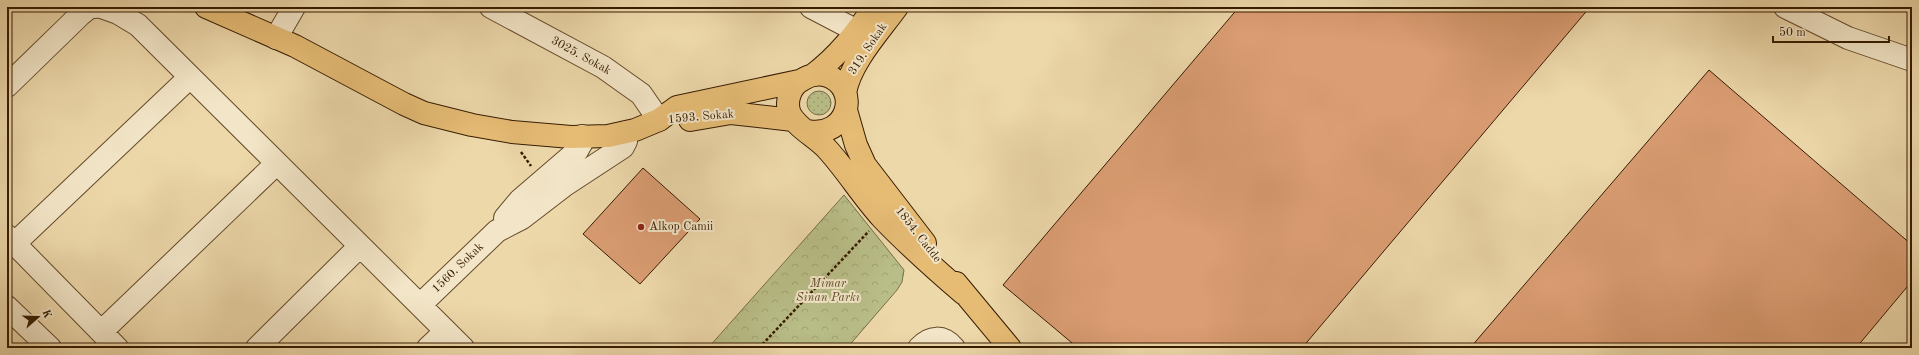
<svg xmlns="http://www.w3.org/2000/svg" width="1919" height="355" font-family="'Old Standard TT',serif">
	<style>
		.grass { fill: url(#grass-dots); stroke: #786c44 }
		.forest { fill: url(#forest-crowns); stroke: #786c44 }
		.building { fill: #db9d73; stroke: #361b00 }
		.lines { fill: none; stroke-linecap: round; stroke-linejoin: round }
		.minor-casing { stroke: #644a2a; stroke-width: 24 }
		.major-casing { stroke: #361b00; stroke-width: 24 }
		.path { stroke: #361b00; stroke-width: 2.5; stroke-dasharray: 3 2; stroke-linecap: butt }
		.minor { stroke: #f3e6c8; stroke-width: 22 }
		.major { stroke: #e6bc75; stroke-width: 22 }
		.poi-dot { fill: #8f2418; stroke: #f3e6c8; stroke-width: 1.5 }
		.labels { text-anchor: middle; dominant-baseline: central; stroke-width: 4; stroke-linejoin: round; paint-order: stroke }
		.street-label { font-size: 12px; fill: #361b00; stroke: #f3e6c8 }
		.poi-label { font-size: 12px; fill: #361b00; stroke: #f3e6c8; text-anchor: start }
		.park-label { font-size: 12px; font-style: italic; fill: #5d4c29; stroke: #f3e6c8 }
	</style>
	<defs>
		<pattern id="grass-dots" width="8" height="8" patternUnits="userSpaceOnUse"><rect width="8" height="8" fill="#b9be88"/><path d="M2 2h.1M6 6h.1" fill="none" stroke="#a0a374" stroke-width="1.8" stroke-linecap="round"/></pattern>
		<pattern id="forest-crowns" width="20" height="18" patternUnits="userSpaceOnUse"><rect width="20" height="18" fill="#b9be88"/><path d="M2 6a3 3 0 1 1 6 0M12 15a3 3 0 1 1 6 0" fill="none" stroke="#a0a374"/></pattern>
	</defs>
	<rect width="100%" height="100%" fill="#edd8aa"/>
	<filter id="stains"><feTurbulence type="fractalNoise" baseFrequency=".005" numOctaves="4"/><feColorMatrix values="0 0 0 0 .2 0 0 0 0 .09 0 0 0 0 .02 0 0 0 .5 -.17"/></filter>
	<radialGradient id="worn" r=".72"><stop offset=".6" stop-color="#630" stop-opacity="0"/><stop offset="1" stop-color="#630" stop-opacity=".3"/></radialGradient>
	<path class="grass" d="M807 103a12 12 0 1 1 24 0a12 12 0 1 1-24 0Z"/>
	<path class="forest" d="M844,195L904,270L902,282L897,290L847,348H708Z"/>
	<path class="building" d="M1239,7H1590L1302,348H1078L1003,285Z
		M1709,70L1912,245V281L1856,348H1470Z
		M643,168L700,219L640,284L583,234Z"/>
	<g class="lines">
		<defs>
			<path id="minor" d="M101,7L118,13L138,25L463,348
				M491,7L603,67L641,94L659,120
				M811,7L857,31
				M1785,7L1848,38L1912,60
				M276,38L294,7
				M7,86L80,15L90,7H95
				M505,218L520,200L577,151L582,142V136
				M7,236L117,348
				M14,244L190,77
				M420,305L497,231L522,218L565,185L623,147L626,141L627,132
				M7,307L50,348
				M101,332L277,163
				M257,348L360,246
				M428,348L446,331
				M919,348C930,336 943,335 954,348"/>
			<path id="major" d="M206,7L295,46L404,104L424,113L472,125L512,132L571,137L608,136L635,130L659,120L677,107L799,81
				M813,75C838,56 856,33 874,7
				M845,93C850,63 879,32 897,7
				M846,110L856,145L865,165L925,243
				M690,120L731,113L793,120
				M808,131C848,138 861,89 828,76C819,73 809,75 802,80C790,86 785,102 790,114C797,128 816,137 827,149C847,171 862,196 882,218C908,245 936,270 964,294
				M956,283L1010,348"/>
		</defs>
		<use href="#minor" class="minor-casing"/>
		<use href="#major" class="major-casing"/>
		<path class="path" d="M521,152L531,166
			M759,348L869,231"/>
		<use href="#minor" class="minor"/>
		<use href="#major" class="major"/>
	</g>
	<circle class="poi-dot" cx="641" cy="227" r="4"/>
	<g class="labels">
		<g class="street-label">
			<text transform="translate(868 49) rotate(-56)">319. Sokak</text>
			<text transform="translate(581 56) rotate(29)">3025. Sokak</text>
			<text transform="translate(701 117) rotate(-5)">1593. Sokak</text>
			<text transform="translate(918 235) rotate(52)">1854. Cadde</text>
			<text transform="translate(458 268) rotate(-44)">1560. Sokak</text>
		</g>
		<g class="poi-label">
			<text x="649" y="227">Alkop Camii</text>
		</g>
		<g class="park-label">
			<text x="828" y="284">Mimar<tspan x="828" dy="14">Sinan Parkı</tspan></text>
		</g>
	</g>
	<rect width="1919" height="355" fill="none" stroke="#edd8aa" stroke-width="24"/>
	<rect x="8" y="8" width="1903" height="339" fill="none" stroke="#361b00" stroke-width="2"/>
	<rect x="12" y="12" width="1895" height="331" fill="none" stroke="#361b00"/>
	<g transform="translate(38 317) rotate(70)" stroke="#f3e6c8" stroke-width="3" paint-order="stroke">
	<path d="M0-3L7 15L0 10L-7 15Z" fill="#361b00"/>
	<text y="-6" font-size="11" font-weight="bold" text-anchor="middle" fill="#361b00">K</text>
	</g>
	<path d="M1773 36v6h116v-6" fill="none" stroke="#361b00" stroke-width="2"/>
	<text x="1779" y="36" font-size="12" fill="#361b00" stroke="#f3e6c8" stroke-width="3" paint-order="stroke">50 m</text>
	<rect width="100%" height="100%" filter="url(#stains)"/>
	<rect width="100%" height="100%" fill="url(#worn)"/>
</svg>
